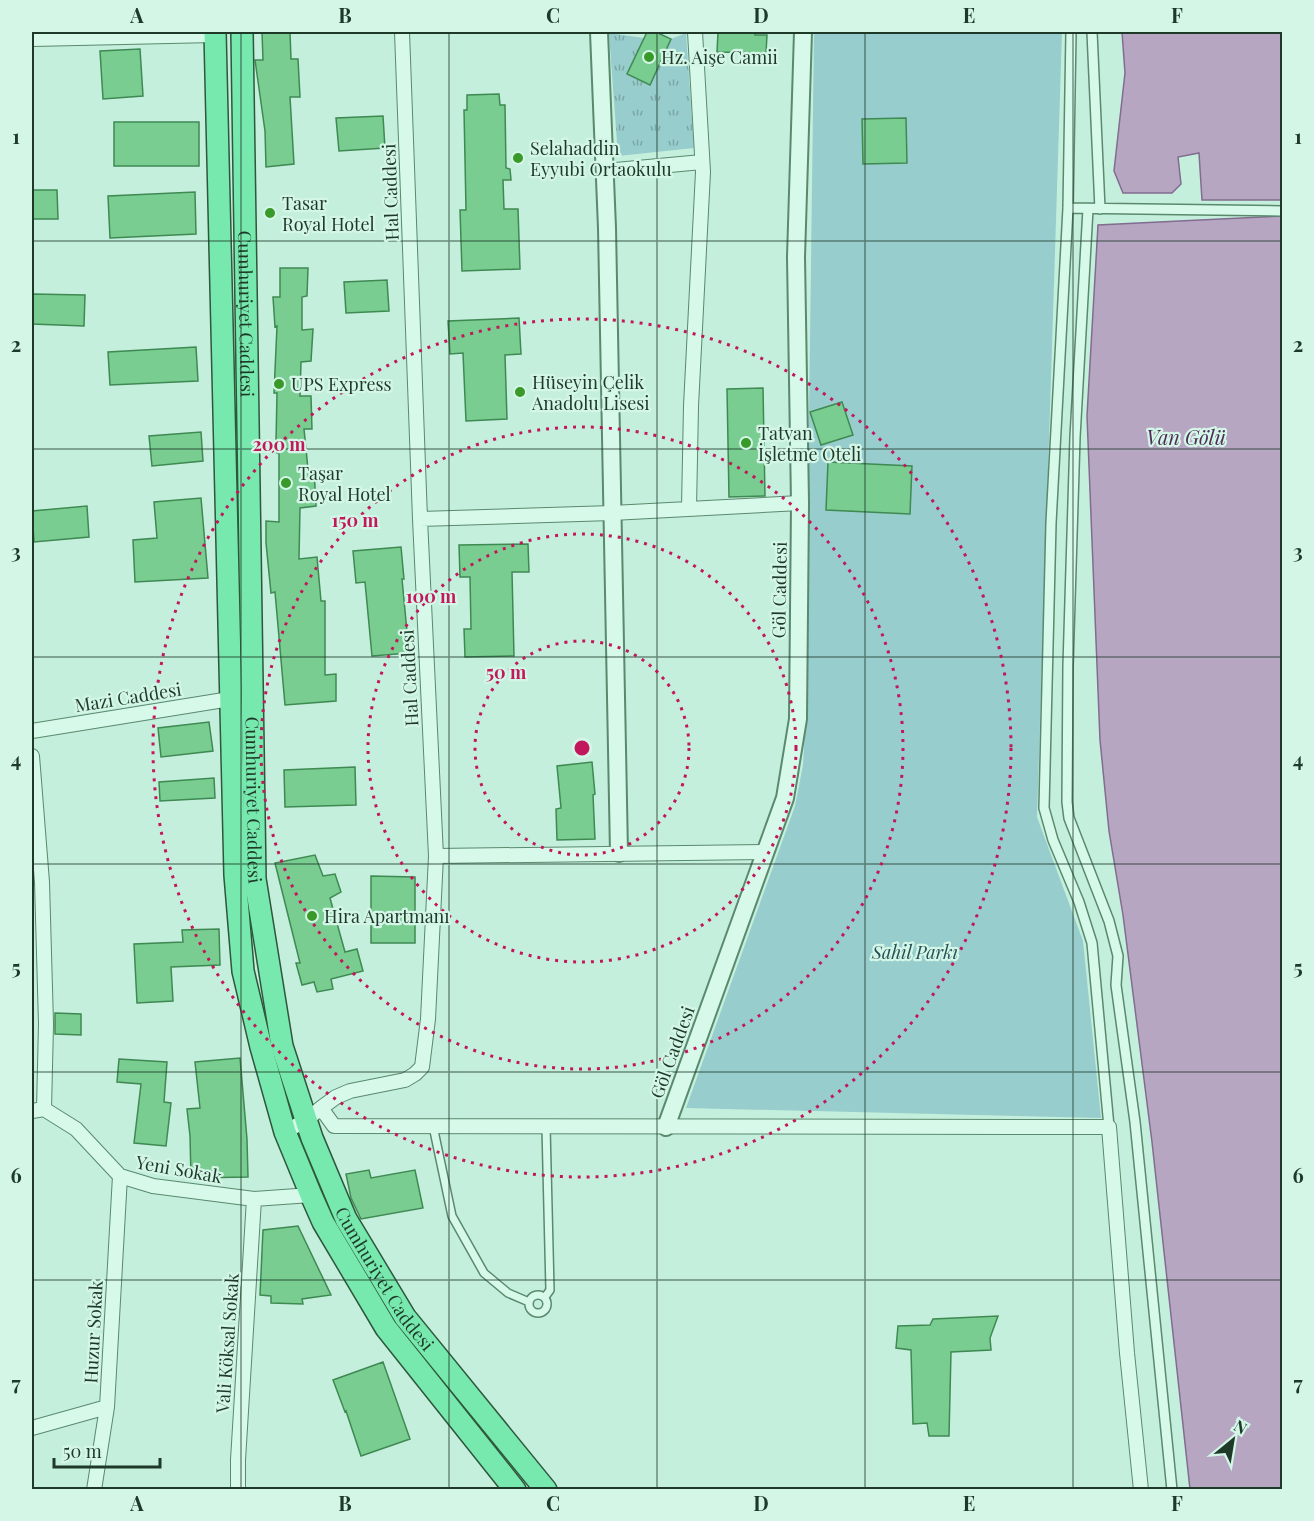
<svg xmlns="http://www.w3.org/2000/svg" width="1314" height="1521" font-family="'Playfair Display',serif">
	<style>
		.grass { fill: url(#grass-tufts) }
		.park { fill: #97cdcc }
		.water { fill: #b6a6c2; stroke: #826c90; stroke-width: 1.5 }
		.building { fill: #79cd91; stroke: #3f8953; stroke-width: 1.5 }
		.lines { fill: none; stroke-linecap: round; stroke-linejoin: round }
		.service-casing { stroke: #5a896d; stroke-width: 10 }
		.pedestrian-casing { stroke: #5a896d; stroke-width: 12 }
		.minor-casing { stroke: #5a896d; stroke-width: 16 }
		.tertiary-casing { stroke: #5a896d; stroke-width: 20 }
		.trunk-casing { stroke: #2e573c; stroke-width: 24 }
		.service { stroke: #d7f9ea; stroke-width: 7 }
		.pedestrian { stroke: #d7f9ea; stroke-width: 9 }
		.minor { stroke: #d7f9ea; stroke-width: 14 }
		.tertiary { stroke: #d7f9ea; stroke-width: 16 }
		.trunk { stroke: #77e8ae; stroke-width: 21 }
		.grid { fill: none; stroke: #1e3928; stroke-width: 1.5; stroke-opacity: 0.55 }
		.ring { fill: none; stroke: #c2185b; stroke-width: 3; stroke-dasharray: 3 6 }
		.poi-dot { fill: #399929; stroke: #d3f6e7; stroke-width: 2 }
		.labels { text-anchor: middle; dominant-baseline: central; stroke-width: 4.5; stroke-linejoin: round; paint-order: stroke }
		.poi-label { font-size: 18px; fill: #1e3928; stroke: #d3f6e7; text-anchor: start }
		.street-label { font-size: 18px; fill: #1e3928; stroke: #d3f6e7 }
		.park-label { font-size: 18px; font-style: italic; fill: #245056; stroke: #d3f6e7 }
		.water-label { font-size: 20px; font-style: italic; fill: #502d59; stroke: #d3f6e7 }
		.centre { fill: #c2185b; stroke: #d3f6e7; stroke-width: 3 }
		.ring-label { font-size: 18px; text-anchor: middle; font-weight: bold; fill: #c2185b; stroke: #d3f6e7; stroke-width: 4.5; stroke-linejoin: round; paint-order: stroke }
		.neatline { fill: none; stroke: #1e3928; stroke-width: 2 }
		.grid-label { font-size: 20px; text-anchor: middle; font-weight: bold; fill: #1e3928 }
	</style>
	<defs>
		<pattern id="grass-tufts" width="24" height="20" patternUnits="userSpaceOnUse" patternTransform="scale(1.5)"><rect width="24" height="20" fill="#97cdcc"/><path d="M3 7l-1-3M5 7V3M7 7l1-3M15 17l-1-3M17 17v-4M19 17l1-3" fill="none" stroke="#7ba7a6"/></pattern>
	</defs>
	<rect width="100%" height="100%" fill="#c4efdc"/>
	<path class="grass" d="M609,33L644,38L627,74L649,85L671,39L686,33L694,148L618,156Z"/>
	<path class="park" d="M814,32H1062L1037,817L1083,941L1101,1118L686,1108L795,806L803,765L805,727Z"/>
	<path class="water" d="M1122,32H1282V200H1202L1199,153L1178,157L1181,184L1172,193H1123L1114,171L1125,73Z
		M1282,216V1489H1190L1152,1142L1123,915L1109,831L1100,740L1087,416L1098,225Z"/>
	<path class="building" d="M262,32H290L291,59H298L300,97H290L294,164L266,167L265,131L255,60H263Z
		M647,32H656L671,39L650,85L627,74Z
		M718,32H755V35H767L766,53L717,52Z
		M140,49L143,96L103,99L100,51Z
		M499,94L500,105H505L506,168L510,169L511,180H503L504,209H518L520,269L462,271L460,210H466L464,110H467V95Z
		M383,116L385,148L339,151L336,118Z
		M906,118L907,163L863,164L862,119Z
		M114,122H199V166H114Z
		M32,190H57L58,219H32Z
		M195,192L196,234L110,238L108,196Z
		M280,268H308L307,296L302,297V330L313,329L311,361L301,362L300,396H311L312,429H304L308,469H314L316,506L300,508L299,559L317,557L321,601H325V675L336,674V701L285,705L275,592L271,593L266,543V521L279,522V453H277L276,442L277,393H274L277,326L275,327L273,297H280Z
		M387,280L389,311L346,313L344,282Z
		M32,294L85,295L84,326L32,324Z
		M519,318L521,354L505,355L507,419L466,421L463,353L450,354L448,321Z
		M196,347L198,381L110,385L108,352Z
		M763,388L765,496L729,497L727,389Z
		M842,402L853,435L821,445L810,412Z
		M201,432L203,461L152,466L149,436Z
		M828,462L912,466L910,514L826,510Z
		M201,498L208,578L135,582L133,540L157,538L154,502Z
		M87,506L89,537L34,542L32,511Z
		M528,544L529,572H512L514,656L465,657L464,629H471L470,577H460L459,545Z
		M401,547L404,579H402L409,653L372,656L365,582L356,583L353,551Z
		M209,722L213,751L161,757L158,728Z
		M592,762L595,794L593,795L595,839L557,840L556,809L561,808L557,766Z
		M355,767L356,805L285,807L284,770Z
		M214,778L215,798L160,801L159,782Z
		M315,855L323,876L335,874L341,892L330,898L345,952L357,949L363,971L331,979L333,989L317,992L314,982L302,985L296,963H300L275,863Z
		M371,876L415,877V943H371Z
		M219,929L220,965L171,967L173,1001L137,1003L134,944L183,942L182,930Z
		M55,1013L81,1014V1035L55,1034Z
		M240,1058L247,1139L248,1177L191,1178L190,1136L187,1109L200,1108L195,1062Z
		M119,1059L167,1062L164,1102L171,1103L166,1146L134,1143L141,1084L117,1082Z
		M369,1170L371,1178L415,1170L423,1208L361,1219L351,1198L346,1174Z
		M298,1226L331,1295L302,1299L303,1304L271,1303V1296L260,1295L263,1230Z
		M998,1316L990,1338L991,1350L951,1352L949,1436H929L927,1423L913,1424L911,1350L896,1348L898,1326L930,1325L933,1319Z
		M383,1362L410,1439L361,1456L346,1411L345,1412L333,1380Z"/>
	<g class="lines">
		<defs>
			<path id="service" d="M433,1126L452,1216L484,1273L508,1293L529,1302
				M529 1304a9 9 0 1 1 18 0a9 9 0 1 1-18 0Z
				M545,1297L550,1290L546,1127"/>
			<path id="pedestrian" d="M1071,32L1068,208L1051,523L1044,808L1053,840L1079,902L1092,943L1109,1127
				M1092,32L1100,209
				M1068,208L1282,211
				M1088,209L1075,437L1068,666L1067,802L1069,818L1109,921L1118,956L1116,985L1135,1122L1172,1490"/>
			<path id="minor" d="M32,39L215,35
				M605,171L702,162
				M689,508L691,406L703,172L695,32
				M420,519L612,513L800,503
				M32,731L230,699
				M32,756L42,882L46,1024L44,1109
				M436,856L766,852
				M321,1108L336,1097L350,1091L405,1080L415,1074L422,1067L428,1019L436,856L420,519L402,32
				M32,1111L44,1109L76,1129L120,1176L153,1186L254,1199L311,1195
				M285,1132L306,1120L321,1108L334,1126L1109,1127L1127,1353L1141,1490
				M32,1428L107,1407
				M94,1490L107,1407L120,1176
				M238,1490V1460L254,1199"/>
			<path id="tertiary" d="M599,32L607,228L619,853
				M666,1127L785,798L798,719L800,503L796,257L803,32"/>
			<g id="trunk">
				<path d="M215,32L235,875L243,971L261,1047L285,1132L311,1195L323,1222L386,1328L515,1490"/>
				<path id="s1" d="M242,32L255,879L282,1046L312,1138L346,1219L405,1317L546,1490"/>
			</g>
		</defs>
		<use href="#service" class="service-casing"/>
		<use href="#pedestrian" class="pedestrian-casing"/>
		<use href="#minor" class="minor-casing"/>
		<use href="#tertiary" class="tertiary-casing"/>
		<use href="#trunk" class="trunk-casing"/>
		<use href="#service" class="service"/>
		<use href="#pedestrian" class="pedestrian"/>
		<use href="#minor" class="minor"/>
		<use href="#tertiary" class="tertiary"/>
		<use href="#trunk" class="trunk"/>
	</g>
	<path class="grid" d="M241,32V1490M449,32V1490M657,32V1490M865,32V1490M1073,32V1490M32,241H1282M32,449H1282M32,657H1282M32,864H1282M32,1072H1282M32,1280H1282"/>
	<g class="ring">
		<circle cx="582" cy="748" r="107"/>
		<circle cx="582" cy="748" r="214"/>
		<circle cx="582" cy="748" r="321"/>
		<circle cx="582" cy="748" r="429"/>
	</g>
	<g class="poi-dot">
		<circle cx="649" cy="57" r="6"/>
		<circle cx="518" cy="158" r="6"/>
		<circle cx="270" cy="213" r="6"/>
		<circle cx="279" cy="384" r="6"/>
		<circle cx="520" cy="392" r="6"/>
		<circle cx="746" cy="443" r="6"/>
		<circle cx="286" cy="483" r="6"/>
		<circle cx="312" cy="916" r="6"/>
	</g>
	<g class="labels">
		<g class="poi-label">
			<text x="661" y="57">Hz. Aişe Camii</text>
			<text x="530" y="148">Selahaddin<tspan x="530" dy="21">Eyyubi Ortaokulu</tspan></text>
			<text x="282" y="203">Tasar<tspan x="282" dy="21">Royal Hotel</tspan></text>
			<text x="532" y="382">Hüseyin Çelik<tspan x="532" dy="21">Anadolu Lisesi</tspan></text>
			<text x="291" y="384">UPS Express</text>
			<text x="758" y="433">Tatvan<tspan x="758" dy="21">İşletme Oteli</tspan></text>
			<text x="298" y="473">Taşar<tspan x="298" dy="21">Royal Hotel</tspan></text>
			<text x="324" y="916">Hira Apartmanı</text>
		</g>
		<g class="street-label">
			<text transform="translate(390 192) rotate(-92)">Hal Caddesi</text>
			<text stroke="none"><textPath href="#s1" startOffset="282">Cumhuriyet Caddesi</textPath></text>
			<text transform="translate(779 590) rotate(-89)">Göl Caddesi</text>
			<text transform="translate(409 678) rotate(-93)">Hal Caddesi</text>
			<text transform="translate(128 697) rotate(-9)">Mazi Caddesi</text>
			<text stroke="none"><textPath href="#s1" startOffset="768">Cumhuriyet Caddesi</textPath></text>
			<text transform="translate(672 1052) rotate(-70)">Göl Caddesi</text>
			<text transform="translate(179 1169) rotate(10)">Yeni Sokak</text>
			<text stroke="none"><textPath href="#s1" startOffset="1272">Cumhuriyet Caddesi</textPath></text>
			<text transform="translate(93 1332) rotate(-87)">Huzur Sokak</text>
			<text transform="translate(227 1343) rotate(-86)">Vali Köksal Sokak</text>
		</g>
		<g class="park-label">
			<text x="915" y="952">Sahil Parkı</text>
		</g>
		<g class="water-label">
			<text x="1186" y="436">Van Gölü</text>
		</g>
	</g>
	<circle cx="582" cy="748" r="9" class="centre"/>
	<g class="ring-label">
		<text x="279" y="451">200 m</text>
		<text x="355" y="527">150 m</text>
		<text x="431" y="603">100 m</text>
		<text x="506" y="679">50 m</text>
	</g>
	<rect width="1314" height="1521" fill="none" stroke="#d3f6e7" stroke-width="66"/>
	<g transform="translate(1233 1440) rotate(30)" stroke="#d3f6e7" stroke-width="4.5" paint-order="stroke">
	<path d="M0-4.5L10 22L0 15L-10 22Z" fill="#1e3928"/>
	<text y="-9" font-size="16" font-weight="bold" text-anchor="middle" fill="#1e3928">N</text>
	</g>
	<path d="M54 1458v9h106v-9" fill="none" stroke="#1e3928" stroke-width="3"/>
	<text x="63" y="1458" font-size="18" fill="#1e3928" stroke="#d3f6e7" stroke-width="4.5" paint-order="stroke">50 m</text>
	<rect x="33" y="33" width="1248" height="1455" class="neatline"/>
	<g class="grid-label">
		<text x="137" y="23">A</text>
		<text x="345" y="23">B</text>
		<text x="553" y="23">C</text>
		<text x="761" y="23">D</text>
		<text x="969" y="23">E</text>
		<text x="1177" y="23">F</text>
		<text x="16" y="144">1</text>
		<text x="1298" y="144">1</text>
		<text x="16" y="352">2</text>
		<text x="1298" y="352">2</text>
		<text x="16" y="559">3</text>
		<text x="1298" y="559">3</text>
		<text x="16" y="767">4</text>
		<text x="1298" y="767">4</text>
		<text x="16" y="975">5</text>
		<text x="1298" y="975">5</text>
		<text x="16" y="1183">6</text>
		<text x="1298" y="1183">6</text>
		<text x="16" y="1391">7</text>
		<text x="1298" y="1391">7</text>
		<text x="137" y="1511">A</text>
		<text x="345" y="1511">B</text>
		<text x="553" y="1511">C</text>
		<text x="761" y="1511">D</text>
		<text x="969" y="1511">E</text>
		<text x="1177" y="1511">F</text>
	</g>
</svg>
